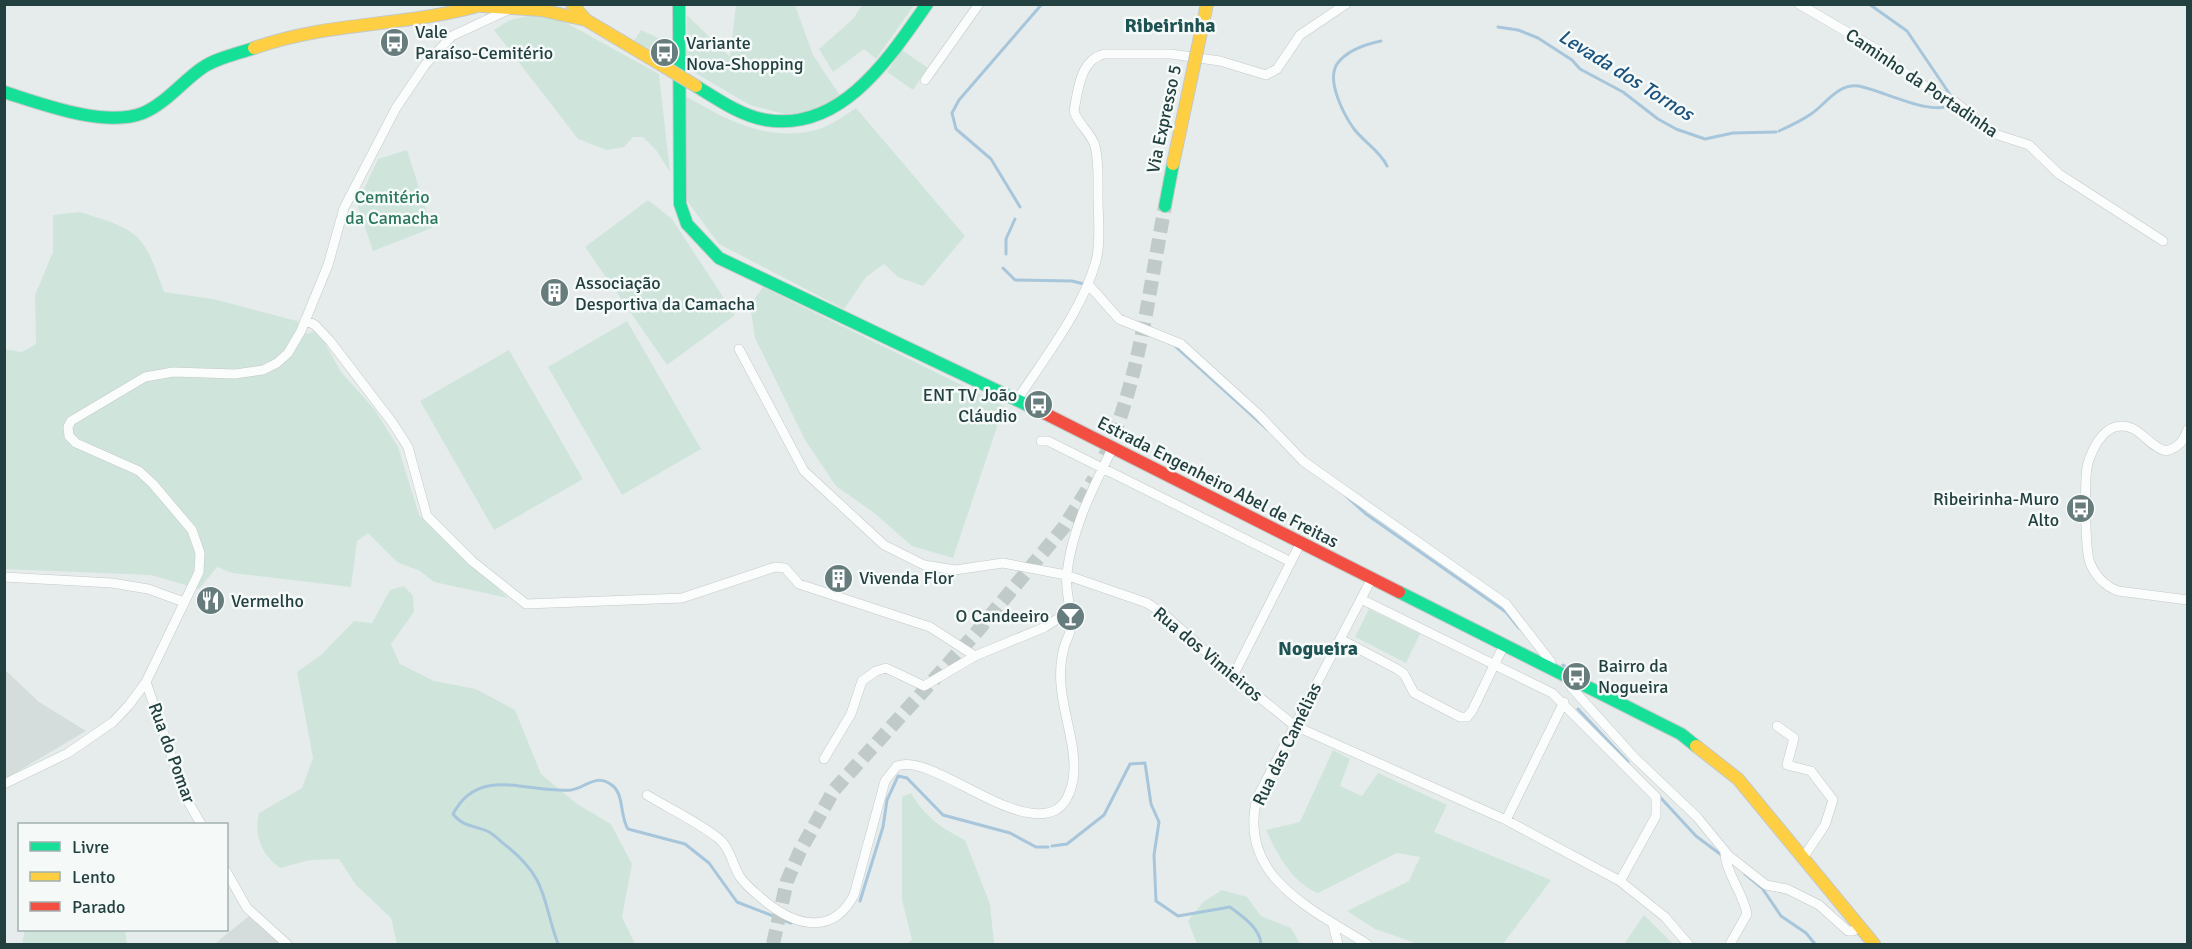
<svg xmlns="http://www.w3.org/2000/svg" width="2192" height="949" font-family="Signika,sans-serif">
	<style>
		.built { fill: #d4dddc }
		.green { fill: #cfe5dc }
		.lines { fill: none; stroke-linecap: round; stroke-linejoin: round }
		.stream { stroke: #a7c6db; stroke-width: 3 }
		.primary-tunnel { stroke: #bfcac9; stroke-width: 14; stroke-dasharray: 14 7; stroke-linecap: butt }
		.street-casing { stroke: #c3c9c8; stroke-width: 10 }
		.fast-casing { stroke: #c2c9c9; stroke-width: 14 }
		.slow-casing { stroke: #c2c9c9; stroke-width: 14 }
		.jam-casing { stroke: #c2c9c9; stroke-width: 14 }
		.street { stroke: #fbfcfc; stroke-width: 9 }
		.fast { stroke: #16e098; stroke-width: 12 }
		.slow { stroke: #ffcf43; stroke-width: 12 }
		.jam { stroke: #f24e42; stroke-width: 12 }
		.slow-bridge-casing { stroke: #c2c9c9; stroke-width: 14; stroke-linecap: butt }
		.slow-bridge { stroke: #ffcf43; stroke-width: 12 }
		.labels { text-anchor: middle; dominant-baseline: central; stroke-width: 5; stroke-linejoin: round; paint-order: stroke }
		.poi-label { font-size: 18px; fill: #234040; stroke: #f5faf9; text-anchor: start }
		.street-label { font-size: 18px; fill: #234040; stroke: #f5faf9 }
		.park-label { font-size: 18px; fill: #2c785e; stroke: #f5faf9 }
		.neighbourhood-label { font-size: 20px; font-weight: bold; fill: #1e5253; stroke: #f5faf9 }
		.water-label { font-size: 20px; font-style: italic; fill: #1b537e; stroke: #f5faf9 }
	</style>
	<rect width="100%" height="100%" fill="#e6eceb"/>
	<path class="built" d="M4,669L39,702L86,731L5,779Z
		M253,913L287,944H215L223,937Z"/>
	<path class="green" d="M736,5H795L813,55L843,100L791,116L750,105L685,67L687,15L730,57Z
		M862,5H914L876,59L864,49L833,72L819,49L853,19Z
		M536,14L556,17L659,74L670,172L656,150L643,137H633L624,147L607,150L578,139L494,30L510,20Z
		M641,30L676,46V63L634,41Z
		M902,50L928,68L913,90L887,72Z
		M682,94C723,118 766,143 816,130C830,126 844,116 856,108L965,236L923,286L898,277L884,264L866,277L844,309L719,244L687,201Z
		M407,150L432,228L373,251L357,204L378,159Z
		M648,200L672,219L735,315L667,365L585,247Z
		M80,212C141,231 143,233 164,292L213,299L297,321L307,334L314,331L322,338L341,372L375,410L398,447L419,515L508,598L434,582L420,571L397,562L368,533L357,541L351,587L232,573L217,567L199,589L151,575L5,569L4,349L22,352L36,344L35,295L53,252V215Z
		M763,287L1004,406L953,558L912,546L873,512L836,486L805,440L755,338L750,305Z
		M627,321L701,449L622,495L548,367Z
		M509,350L583,479L494,530L420,401Z
		M404,586L413,596L414,612L391,644L400,664L434,681L476,689L515,710L541,774L577,804L611,824L632,864L622,917L635,944H397L391,918L356,885L339,859L310,860L280,868C261,854 254,836 259,813L302,788L313,758L297,672L321,655L354,621L372,623L390,590Z
		M1369,609L1420,634L1406,663L1355,637Z
		M1333,750L1350,759L1340,786L1362,796L1378,773L1447,805L1434,832L1551,880L1503,944H1418L1375,929L1347,911L1409,881L1420,857L1397,853L1318,893C1291,882 1278,855 1266,830L1300,822Z
		M911,793C924,816 941,828 965,840L990,904L994,944H906L912,940L902,900V797Z
		M1222,890L1247,897L1261,916L1291,928L1300,944H1197L1188,921L1203,902Z
		M1644,915L1673,944H1624Z
		M25,930H125L127,944H22Z"/>
	<g class="lines">
		<path class="stream" d="M1869,4L1907,31L1951,96
			M1498,27L1518,30L1538,38L1572,60L1580,69L1623,92L1658,119L1676,129L1705,139L1733,133L1776,132
			M1381,41C1367,44 1346,51 1337,64C1326,81 1344,115 1354,129C1364,142 1381,152 1387,166
			M1779,131C1790,126 1801,121 1811,114C1826,104 1837,84 1858,86C1880,89 1933,118 1952,104
			M1020,207L991,159L956,129L952,113L959,100L1042,4
			M1006,254V239L1015,219
			M1003,268L1015,280L1072,281L1084,284
			M1175,346L1268,430
			M1346,496L1366,514L1506,612L1519,628
			M1563,665L1569,670
			M1578,709L1628,762
			M1659,796L1696,836L1724,857
			M1052,846L1067,844L1104,815L1130,764L1145,763L1151,804L1159,822L1154,855L1156,901L1178,916L1230,907C1242,916 1260,928 1261,944
			M1745,874L1762,888L1781,916L1806,933L1815,944
			M860,901L883,827L887,800L898,776L907,778L943,815L1010,833L1036,847H1048
			M558,944C542,900 548,880 508,847C502,843 496,836 489,832C475,825 464,828 453,814C479,764 530,794 571,790C586,788 596,772 613,786C624,795 620,817 628,829L685,844L709,863L737,902L791,923"/>
		<path class="primary-tunnel" d="M1105,456C1140,379 1149,290 1165,206
			M773,944L787,881L800,851L834,790L975,634L1064,527L1094,479"/>
		<defs>
			<path id="street" d="M1799,4L1881,52L1912,79L1955,102L1995,134L2029,145L2059,174L2163,241
				M925,80L979,4
				M1088,284L1119,319L1181,344L1258,414L1303,461L1506,604L1551,662L1549,668
				M305,320L315,325L330,341L392,422L408,447L427,516L472,561L526,604L682,598L775,567L785,568L799,584L930,627L975,656L1045,627L1071,610
				M739,349L804,471L884,545L924,565L955,570L1003,563L1066,575L1147,603L1164,614L1233,676L1295,726L1506,820L1620,881L1665,917L1688,944
				M1017,400C1045,357 1082,311 1096,261C1101,242 1098,216 1098,196C1098,180 1099,162 1095,146C1091,132 1078,125 1074,111C1078,90 1080,60 1104,54H1171L1220,61L1266,75L1277,69L1300,35L1346,4
				M2188,429C2183,442 2179,447 2166,451C2146,446 2139,421 2115,427C2101,431 2092,450 2088,463C2084,476 2085,550 2090,563C2096,577 2105,586 2118,591L2188,600
				M1041,441H1048L1291,562
				M4,577L112,583L148,589L184,602
				M1361,599L1552,693L1656,797V816L1620,881
				M1340,639L1397,669L1404,674L1414,693L1460,717H1467L1472,711L1504,645
				M1233,676L1300,544
				M1568,677L1571,687L1634,757L1697,817L1729,856L1766,885L1787,889L1819,905L1848,931H1853L1858,927
				M146,682L186,798L201,824
				M1777,726L1794,738L1787,765L1811,771L1833,800L1825,825L1803,858
				M824,759L851,714L862,681L876,671L886,668L924,686L975,656
				M4,784L68,753L113,722L129,705L146,682L199,572L200,553L192,530L153,484L139,471L76,443L69,436L68,427L71,421L145,377L173,372L235,374L263,370L277,363L288,353L301,331L328,265L344,208L396,108L425,65L452,36L512,8
				M647,795C670,809 696,821 718,838C730,847 732,864 740,877C745,884 753,891 759,896C790,924 831,939 854,895L885,781L897,766C931,754 1001,821 1047,813C1064,810 1070,795 1073,780C1078,749 1063,715 1061,685C1060,673 1061,659 1064,648C1065,642 1069,637 1070,631C1074,612 1064,592 1067,573C1072,528 1093,488 1112,449
				M1506,820L1564,702
				M1725,853C1726,874 1743,892 1747,914L1730,944
				M226,871L247,908L287,944
				M1333,925L1338,944
				M1367,944C1312,909 1237,877 1257,798L1372,578"/>
			<path id="fast" d="M679,4L680,204L687,224L719,258L1044,413
				M696,86C717,99 741,116 766,120C842,132 889,58 927,4
				M4,92C42,104 105,128 143,113C165,104 183,81 202,68C216,58 237,54 254,48
				M1165,206L1173,164
				M1399,592L1681,734L1696,746"/>
			<path id="slow" d="M572,4L586,20L665,67
				M481,6L541,10L586,20
				M254,48C328,21 409,27 484,4
				M1696,746L1738,779L1874,944"/>
			<path id="jam" d="M1044,413L1399,592"/>
		</defs>
		<use href="#street" class="street-casing"/>
		<use href="#fast" class="fast-casing"/>
		<use href="#slow" class="slow-casing"/>
		<use href="#jam" class="jam-casing"/>
		<use href="#street" class="street"/>
		<use href="#fast" class="fast"/>
		<use href="#slow" class="slow"/>
		<use href="#jam" class="jam"/>
		<defs>
			<path id="slow-bridge" d="M665,67L696,86
				M1173,164L1207,4"/>
		</defs>
		<use href="#slow-bridge" class="slow-bridge-casing"/>
		<use href="#slow-bridge" class="slow-bridge"/>
	</g>
	<defs>
		<symbol id="bus-disc" viewBox="-11 -11 22 22"><circle r="9.5" fill="#677c7c" stroke="#f5faf9"/><path d="M-5-6H5V4H4V6H2V4H-2V6H-4V4H-5ZM-3.5-4V0h7V-4ZM-3.5 1.2v1.5H-2V1.2ZM2 1.2v1.5H3.5V1.2Z" fill="#fff"/></symbol>
		<symbol id="building-disc" viewBox="-11 -11 22 22"><circle r="9.5" fill="#677c7c" stroke="#f5faf9"/><path d="M-4-6H4V6H1V3H-1V6H-4ZM-2.5-4.3h1.7v1.8h-1.7ZM.8-4.3h1.7v1.8H.8ZM-2.5-1h1.7V.8h-1.7ZM.8-1h1.7V.8H.8Z" fill="#fff"/></symbol>
		<symbol id="restaurant-disc" viewBox="-11 -11 22 22"><circle r="9.5" fill="#677c7c" stroke="#f5faf9"/><path d="M-5-6h1v4h1v-4h1v4h1v-4h1v5L-1.5 .5V6h-2V.5L-5-1ZM5-6V6H3V1.5H1.5Q1.5-4 5-6Z" fill="#fff"/></symbol>
		<symbol id="bar-disc" viewBox="-11 -11 22 22"><circle r="9.5" fill="#677c7c" stroke="#f5faf9"/><path d="M-6-5H6L.8 .8V4.5H3.5V6h-7V4.5H-.8V.8Z" fill="#fff"/></symbol>
	</defs>
	<g fill-rule="evenodd">
		<use href="#bus-disc" x="378" y="26" width="33" height="33"/>
		<use href="#bus-disc" x="648" y="36" width="33" height="33"/>
		<use href="#building-disc" x="538" y="276" width="33" height="33"/>
		<use href="#bus-disc" x="1022" y="388" width="33" height="33"/>
		<use href="#bus-disc" x="2064" y="492" width="33" height="33"/>
		<use href="#building-disc" x="822" y="562" width="33" height="33"/>
		<use href="#restaurant-disc" x="194" y="584" width="33" height="33"/>
		<use href="#bar-disc" x="1054" y="600" width="33" height="33"/>
		<use href="#bus-disc" x="1560" y="660" width="33" height="33"/>
	</g>
	<g class="labels">
		<g class="poi-label">
			<text x="415" y="32">Vale<tspan x="415" dy="21">Paraíso-Cemitério</tspan></text>
			<text x="686" y="43">Variante<tspan x="686" dy="21">Nova-Shopping</tspan></text>
			<text x="575" y="283">Associação<tspan x="575" dy="21">Desportiva da Camacha</tspan></text>
			<text x="1017" y="395" text-anchor="end">ENT TV João<tspan x="1017" dy="21">Cláudio</tspan></text>
			<text x="2059" y="499" text-anchor="end">Ribeirinha-Muro<tspan x="2059" dy="21">Alto</tspan></text>
			<text x="859" y="578">Vivenda Flor</text>
			<text x="231" y="601">Vermelho</text>
			<text x="1049" y="616" text-anchor="end">O Candeeiro</text>
			<text x="1598" y="666">Bairro da<tspan x="1598" dy="21">Nogueira</tspan></text>
		</g>
		<g class="street-label">
			<text transform="translate(1922 83) rotate(34)">Caminho da Portadinha</text>
			<text transform="translate(1164 119) rotate(-78)">Via Expresso 5</text>
			<text transform="translate(1218 482) rotate(27)">Estrada Engenheiro Abel de Freitas</text>
			<text transform="translate(1208 654) rotate(40)">Rua dos Vimieiros</text>
			<text transform="translate(1287 744) rotate(-64)">Rua das Camélias</text>
			<text transform="translate(172 753) rotate(70)">Rua do Pomar</text>
		</g>
		<g class="park-label">
			<text x="392" y="197">Cemitério<tspan x="392" dy="21">da Camacha</tspan></text>
		</g>
		<g class="neighbourhood-label">
			<text x="1170" y="25">Ribeirinha</text>
			<text x="1318" y="648">Nogueira</text>
		</g>
		<g class="water-label">
			<text transform="translate(1626 75) rotate(32)">Levada dos Tornos</text>
		</g>
	</g>
	<rect width="2192" height="949" fill="none" stroke="#234040" stroke-width="12"/>
	<rect x="18" y="823" width="210" height="108" fill="#f5faf9" stroke="#a1b0af" stroke-width="1.5"/>
	<rect x="30" y="842" width="30" height="9" fill="#16e098" stroke="#a1b0af" stroke-width="1.5"/>
	<text x="72" y="853" font-size="18" fill="#234040">Livre</text>
	<rect x="30" y="872" width="30" height="9" fill="#ffcf43" stroke="#a1b0af" stroke-width="1.5"/>
	<text x="72" y="883" font-size="18" fill="#234040">Lento</text>
	<rect x="30" y="902" width="30" height="9" fill="#f24e42" stroke="#a1b0af" stroke-width="1.5"/>
	<text x="72" y="913" font-size="18" fill="#234040">Parado</text>
</svg>
